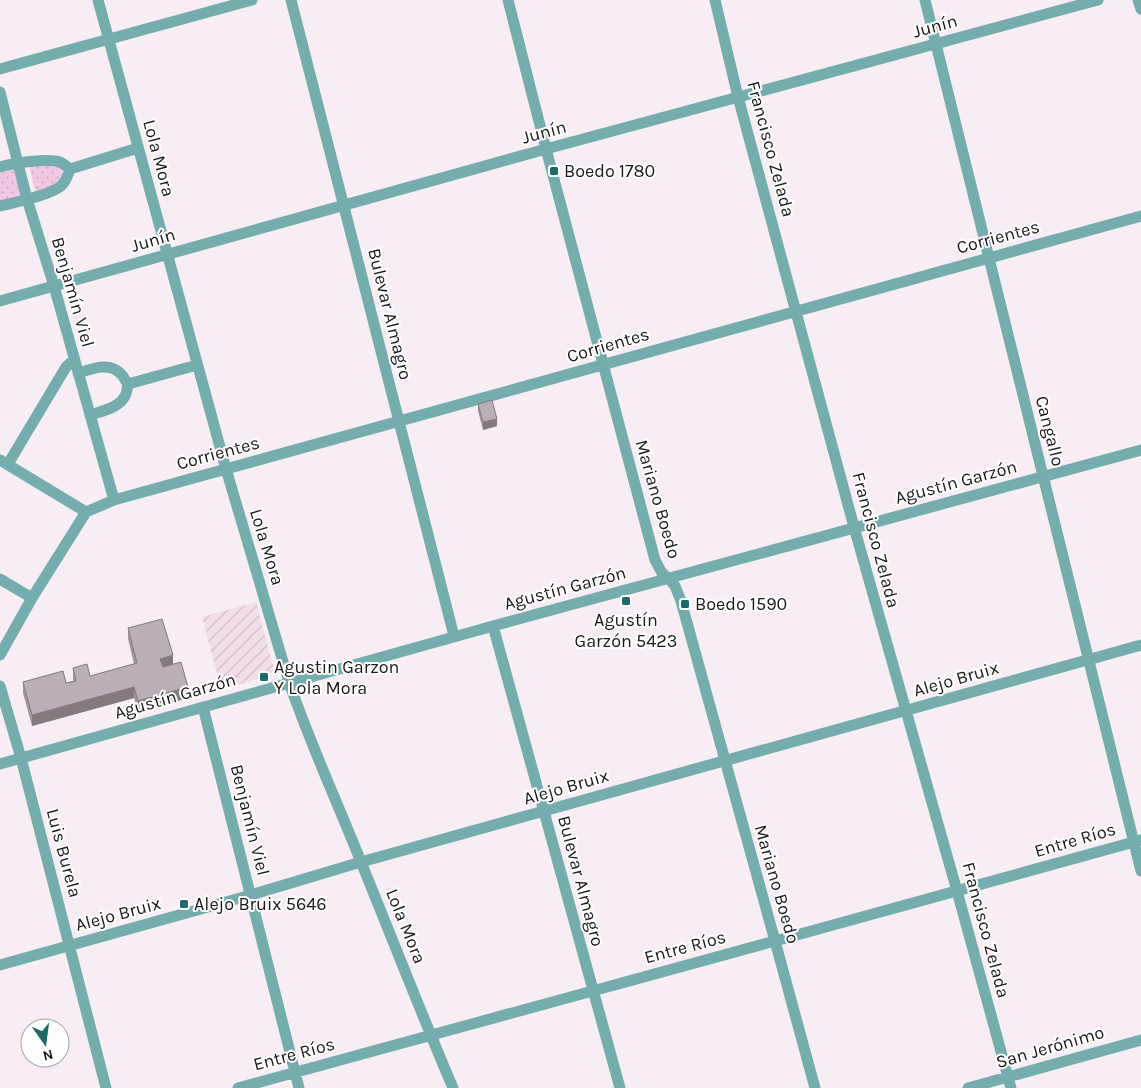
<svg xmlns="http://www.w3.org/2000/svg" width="1141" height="1088" font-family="Karla,sans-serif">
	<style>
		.industrial { fill: url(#industrial-furrows) }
		.park { fill: url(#park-dots) }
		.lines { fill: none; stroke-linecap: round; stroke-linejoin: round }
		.street { stroke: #73adad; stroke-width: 11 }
		.wall { fill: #a0969d }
		.shaded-wall { fill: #827a7f }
		.building { fill: #baafb6; stroke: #827a7f }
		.poi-dot { fill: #1d6a6a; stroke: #fefefe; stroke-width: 2 }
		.labels { text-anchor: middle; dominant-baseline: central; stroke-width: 4; stroke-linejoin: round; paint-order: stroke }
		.street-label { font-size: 18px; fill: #1c181a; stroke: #fefefe }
		.poi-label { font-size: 18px; fill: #1c181a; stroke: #fefefe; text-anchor: start }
	</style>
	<defs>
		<pattern id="industrial-furrows" width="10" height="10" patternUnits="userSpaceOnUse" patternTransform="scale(1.25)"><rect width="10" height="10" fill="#f1dee9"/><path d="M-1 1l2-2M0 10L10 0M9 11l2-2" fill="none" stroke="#cebec7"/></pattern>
		<pattern id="park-dots" width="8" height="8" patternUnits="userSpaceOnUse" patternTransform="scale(1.25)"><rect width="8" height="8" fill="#f2c7e2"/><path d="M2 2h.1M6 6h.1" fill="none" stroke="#cfaac1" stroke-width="1.8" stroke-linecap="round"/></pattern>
	</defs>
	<rect width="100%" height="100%" fill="#f8edf4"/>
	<path class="industrial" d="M256,602L274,670L270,676L221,689L202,617Z"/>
	<path class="park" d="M29,165C38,165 48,163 57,167C59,168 62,169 62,172C65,184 42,189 35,191Z
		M13,169L17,174L21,194L19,196L0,201V173Z"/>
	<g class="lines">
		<path class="street" d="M98,0L226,469L289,682C310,743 337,802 361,862C392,938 421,1013 453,1088
			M291,0L454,636
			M508,0L546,149L655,560L662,573L669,579L675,586L681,601L775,941L815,1088
			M715,0L738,97L854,527L957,891L1011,1088
			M925,0L1141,871
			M1138,0L1141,9
			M0,69L252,0
			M0,92L27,199L54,286L114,500
			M0,167C12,163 48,158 60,162C64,164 67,167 70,169C68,175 66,182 61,186C48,196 16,202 0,206
			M70,169L138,148
			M0,301L546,149L1098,0
			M78,373C92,369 109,361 121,374C124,376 125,381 128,384C127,388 127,393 125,396C119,408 102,411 90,415
			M128,384L197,365
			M0,460L86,512
			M8,464L66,367L74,360
			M86,512L114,500L1141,216
			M0,579L32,598
			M493,626L620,1088
			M0,655L32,598L86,512
			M0,686L21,758L106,1088
			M203,707L299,1088
			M0,764L493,626L1141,450
			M0,965L251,895L361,862L544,811L1141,645
			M238,1088L775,941L1141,840
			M968,1088L1141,1040"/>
	</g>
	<path class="wall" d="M478,404L497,426L483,430L478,411Z
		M128,628L173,664L188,698L138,711L134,698L32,726L23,693V682L66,683L73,681V668L90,676L134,664L128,639Z"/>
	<path class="shaded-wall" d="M497,419V426L483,430V422Z
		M173,655V666L160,669V659Z
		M134,687V698L32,726V715Z
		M188,687V698L138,711V701Z"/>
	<path class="building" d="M492,400L497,419L483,422L478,404Z
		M162,619L173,655L160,659L163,667L181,662L188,687L138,701L134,687L32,715L23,682L63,671L66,683L76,681L73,668L87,664L90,676L137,663L128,628Z"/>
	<g class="poi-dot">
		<rect x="549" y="166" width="10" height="10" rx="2.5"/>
		<rect x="621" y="596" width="10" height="10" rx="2.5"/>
		<rect x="680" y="599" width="10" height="10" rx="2.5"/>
		<rect x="259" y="672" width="10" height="10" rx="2.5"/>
		<rect x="179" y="899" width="10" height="10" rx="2.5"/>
	</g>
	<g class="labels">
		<g class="street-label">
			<text transform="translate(935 26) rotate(-15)">Junín</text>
			<text transform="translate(544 132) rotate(-15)">Junín</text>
			<text transform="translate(771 149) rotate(75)">Francisco Zelada</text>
			<text transform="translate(159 158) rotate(75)">Lola Mora</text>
			<text transform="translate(998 237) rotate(-15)">Corrientes</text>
			<text transform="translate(153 240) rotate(-16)">Junín</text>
			<text transform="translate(73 292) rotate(74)">Benjamín Viel</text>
			<text transform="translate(390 314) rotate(76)">Bulevar Almagro</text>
			<text transform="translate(608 345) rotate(-16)">Corrientes</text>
			<text transform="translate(1050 431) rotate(76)">Cangallo</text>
			<text transform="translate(218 453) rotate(-15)">Corrientes</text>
			<text transform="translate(956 482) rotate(-15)">Agustín Garzón</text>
			<text transform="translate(658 499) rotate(74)">Mariano Boedo</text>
			<text transform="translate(876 540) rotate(75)">Francisco Zelada</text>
			<text transform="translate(267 547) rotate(73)">Lola Mora</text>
			<text transform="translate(565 588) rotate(-15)">Agustín Garzón</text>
			<text transform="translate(956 679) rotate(-16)">Alejo Bruix</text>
			<text transform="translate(175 696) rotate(-16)">Agustín Garzón</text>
			<text transform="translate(566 787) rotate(-16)">Alejo Bruix</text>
			<text transform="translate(250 820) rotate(76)">Benjamín Viel</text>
			<text transform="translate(1075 840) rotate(-16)">Entre Ríos</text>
			<text transform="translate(64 853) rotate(75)">Luis Burela</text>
			<text transform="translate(581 881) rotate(75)">Bulevar Almagro</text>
			<text transform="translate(777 884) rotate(74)">Mariano Boedo</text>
			<text transform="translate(118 914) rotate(-15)">Alejo Bruix</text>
			<text transform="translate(406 926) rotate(68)">Lola Mora</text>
			<text transform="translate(986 930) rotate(75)">Francisco Zelada</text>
			<text transform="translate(685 947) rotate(-15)">Entre Ríos</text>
			<text transform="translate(1050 1047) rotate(-16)">San Jerónimo</text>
			<text transform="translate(294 1054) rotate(-15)">Entre Ríos</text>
		</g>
		<g class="poi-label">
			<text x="564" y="171">Boedo 1780</text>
			<text x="695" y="604">Boedo 1590</text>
			<text x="626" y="620" text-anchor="middle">Agustín<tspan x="626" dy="21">Garzón 5423</tspan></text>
			<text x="274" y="667">Agustin Garzon<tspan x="274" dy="21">Y Lola Mora</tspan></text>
			<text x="194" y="904">Alejo Bruix 5646</text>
		</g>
	</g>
	<g transform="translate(45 1043) rotate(166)"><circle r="24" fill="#fefefe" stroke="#a4a2a3"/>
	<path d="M0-4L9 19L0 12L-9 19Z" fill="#1d6a6a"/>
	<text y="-8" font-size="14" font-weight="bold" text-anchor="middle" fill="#1c181a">N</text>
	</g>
</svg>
